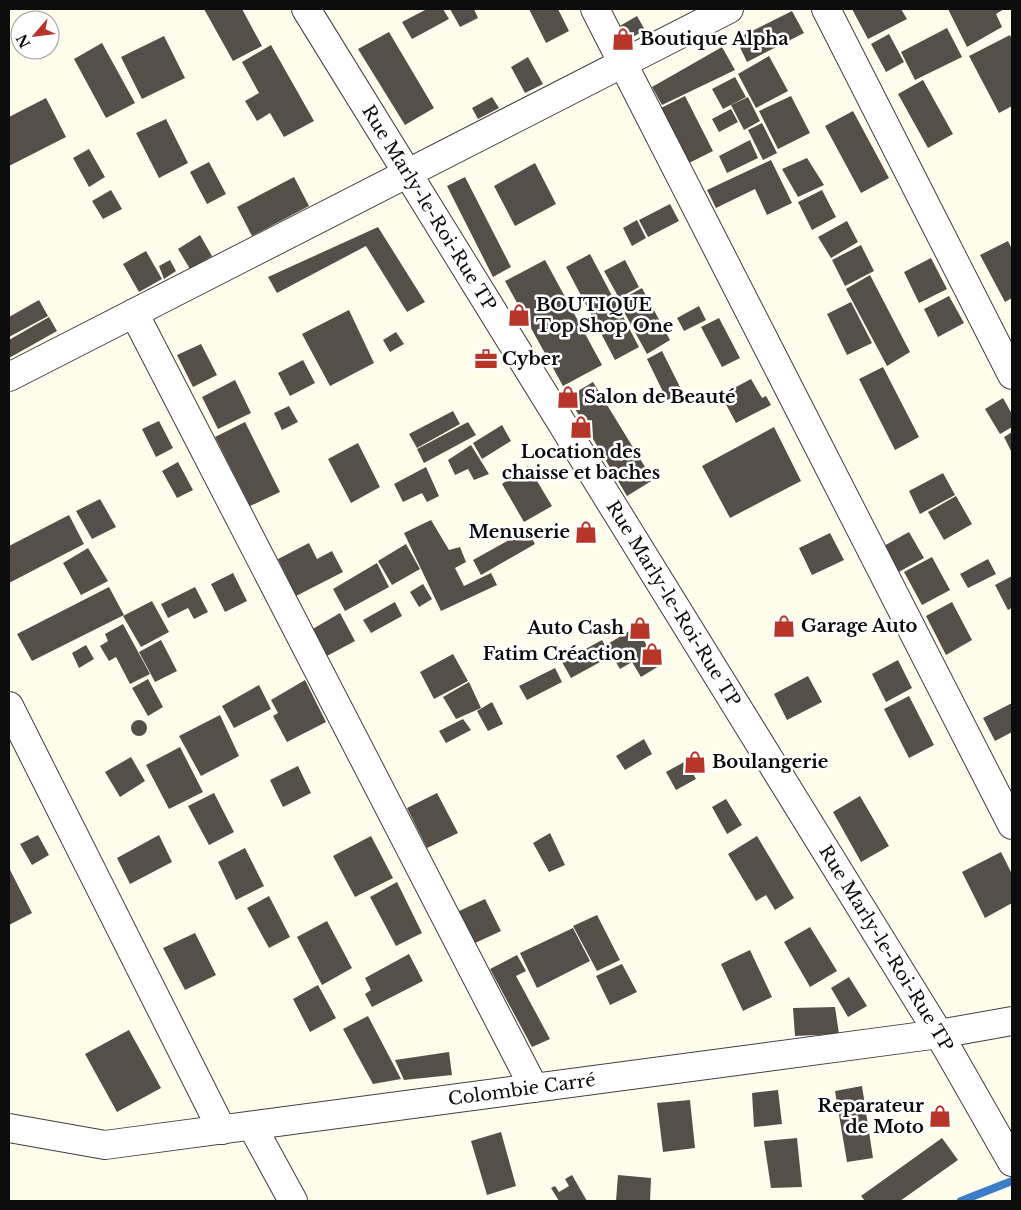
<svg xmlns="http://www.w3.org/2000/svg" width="1021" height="1210" font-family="'Libre Baskerville',serif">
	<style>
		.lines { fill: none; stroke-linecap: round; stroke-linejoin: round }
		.stream { stroke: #3c7dc8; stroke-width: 8 }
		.building { fill: #544f49 }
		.minor-casing { stroke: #3f3f3f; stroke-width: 30 }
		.minor { stroke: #fff; stroke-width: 28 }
		.labels { text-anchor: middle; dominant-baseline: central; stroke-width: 5; stroke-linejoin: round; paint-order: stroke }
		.poi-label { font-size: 18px; font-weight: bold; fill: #0c0c0c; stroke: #fff; text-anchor: start }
		.street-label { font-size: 18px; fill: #0c0c0c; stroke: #fff }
	</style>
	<rect width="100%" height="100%" fill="#fefdec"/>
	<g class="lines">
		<path class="stream" d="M961,1201L1012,1181"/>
	</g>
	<path class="building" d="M204,9H242L262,46L233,61Z
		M427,9H443L449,19L412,39L402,22Z
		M450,9H474L478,18L460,27Z
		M529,9H558L569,31L546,43Z
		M852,9H901L907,19L868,39Z
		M948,9H1004L996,14L1002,27L967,47Z
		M792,11L804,33L747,62L736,39Z
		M637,16L645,30L626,41L618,27Z
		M947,28L962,57L915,80L901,52Z
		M389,32L434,108L405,125L358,49Z
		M889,34L904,62L886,72L871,44Z
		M1010,35L1012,40V106L999,113L969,56Z
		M164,36L185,78L142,99L121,57Z
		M102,43L135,103L106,118L74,59Z
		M271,45L314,121L284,137L270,113L257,121L245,101L259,93L242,62Z
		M722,47L735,70L662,105L652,87Z
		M769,56L788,91L756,108L738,74Z
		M528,57L543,84L525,93L511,67Z
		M735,77L746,97L723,109L712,89Z
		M923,80L953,134L928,148L898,94Z
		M685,96L713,151L689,163L661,108Z
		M791,96L810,133L778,149L759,111Z
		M492,97L499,108L478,119L472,108Z
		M748,97L760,121L744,130L731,105Z
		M46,98L66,137L9,166V117Z
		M731,109L738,122L719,132L712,119Z
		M853,111L889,178L861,193L825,126Z
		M166,119L188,163L159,178L136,133Z
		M762,123L777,153L763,160L748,130Z
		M750,140L758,158L727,173L719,156Z
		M89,149L105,177L89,187L73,158Z
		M807,158L824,185L798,197L782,169Z
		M771,160L792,203L767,215L755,189L716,208L707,190Z
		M209,162L226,194L207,204L190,172Z
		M535,163L556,204L515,226L494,186Z
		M294,177L309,206L252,236L237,207Z
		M465,177L511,267L493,277L447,186Z
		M111,190L122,209L103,219L92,201Z
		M822,190L836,217L812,230L798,202Z
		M670,204L679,221L648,237L639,220Z
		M637,220L646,238L632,246L623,228Z
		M847,221L858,242L831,258L818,237Z
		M378,227L425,302L407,312L366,246L277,293L268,277Z
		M200,235L212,256L190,269L178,249Z
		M1008,241L1012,249V298L1005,302L980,255Z
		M861,245L874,271L845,286L832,260Z
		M146,251L162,279L139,292L123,264Z
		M590,254L639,347L615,360L566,267Z
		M931,258L947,289L919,303L904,272Z
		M170,260L176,271L164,279L159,266Z
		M545,260L602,365L563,386L505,281Z
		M625,260L639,287L619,298L604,271Z
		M870,275L910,352L887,366L846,289Z
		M642,288L670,340L647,354L618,301Z
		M949,296L964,323L938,337L924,309Z
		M39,300L48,316L9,337V317Z
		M851,302L872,343L847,355L827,314Z
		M699,306L706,320L684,331L677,318Z
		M349,310L374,363L330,386L302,334Z
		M49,317L57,331L9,358V340Z
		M719,318L740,358L722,367L701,327Z
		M396,332L404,344L390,352L383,340Z
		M201,344L217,375L193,387L177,355Z
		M662,351L683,393L667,400L647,359Z
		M303,360L315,383L290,396L278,373Z
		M883,367L919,437L895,450L859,379Z
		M751,379L762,398L766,396L771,405L736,423L721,395Z
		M235,380L251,413L218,429L202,397Z
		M593,382L653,480L627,496L568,397Z
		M1003,398L1012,414V427L1000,434L985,409Z
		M289,406L298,422L282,430L274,413Z
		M453,411L460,424L417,448L409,434Z
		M159,421L173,448L156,457L142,429Z
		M245,422L280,492L250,506L215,437Z
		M468,422L476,435L424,463L417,449Z
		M502,425L511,441L482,459L473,443Z
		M774,427L801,481L730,518L702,466Z
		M1012,432V453L1004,437Z
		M358,443L380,487L351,503L328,459Z
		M471,445L489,474L474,480L468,469L455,475L448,460Z
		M178,462L193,490L177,498L162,471Z
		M528,466L552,506L524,522L502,484Z
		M426,467L439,496L427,502L422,493L403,502L394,484Z
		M943,473L955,495L920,514L909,491Z
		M956,496L972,524L944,540L928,512Z
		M100,499L116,527L92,539L76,511Z
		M69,515L84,544L9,583V546Z
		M431,520L449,550L460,547L466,562L455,568L464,586L491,573L497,585L441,611L404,533Z
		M527,530L535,544L481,575L473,560Z
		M909,532L924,558L897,573L882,547Z
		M830,533L844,560L812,575L799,548Z
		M309,543L317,559L332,551L343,572L296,596L278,559Z
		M406,544L420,569L392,585L378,561Z
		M88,548L108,581L81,595L63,563Z
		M932,557L950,590L922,605L904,572Z
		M988,559L996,574L968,588L960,574Z
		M377,563L389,587L345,611L333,589Z
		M233,573L247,601L225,612L211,584Z
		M1012,576V608L1008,610L995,585Z
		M423,584L432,599L419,607L410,592Z
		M109,587L124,615L32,661L17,634Z
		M195,587L208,612L194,619L188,608L168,618L161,604Z
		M152,601L169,632L141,647L123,616Z
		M395,602L402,616L371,633L363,620Z
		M952,602L972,640L946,655L926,616Z
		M340,613L355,641L325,657L311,630Z
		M123,624L150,674L130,684L116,657L109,661L100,646L108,641L105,634Z
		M636,627L659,666L641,677L632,662L620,669L606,645Z
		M161,640L177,671L155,682L139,652Z
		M602,640L611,656L571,678L562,662Z
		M86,645L94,659L79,668L72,653Z
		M453,654L468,681L434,699L420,672Z
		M898,660L912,688L886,702L872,674Z
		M555,668L562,682L527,700L519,686Z
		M808,676L822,702L787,720L774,694Z
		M148,679L163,707L148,716L132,688Z
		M305,680L326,722L287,742L273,716L278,713L271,700Z
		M469,682L481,708L456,719L443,697Z
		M259,685L271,709L234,728L222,706Z
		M909,696L934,745L909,758L884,709Z
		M492,702L503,724L488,731L477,711Z
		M1012,703V732L995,741L983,718Z
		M220,715L239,756L201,776L179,736Z
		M463,719L471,730L446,743L439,731Z
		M131 728a8 8 0 1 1 16 0a8 8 0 1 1-16 0Z
		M644,739L652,754L625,770L616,756Z
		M180,747L203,792L169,809L146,765Z
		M131,757L145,781L120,797L105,772Z
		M686,761L696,779L676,790L666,772Z
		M298,766L311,793L283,807L270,780Z
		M214,793L234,832L209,845L188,806Z
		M437,793L458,833L427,848L407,808Z
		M860,796L889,846L861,862L833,812Z
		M726,799L742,825L727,834L712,807Z
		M550,833L565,865L549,872L533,843Z
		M38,835L49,855L32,865L20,844Z
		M159,835L172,862L130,884L117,858Z
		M371,836L393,878L355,897L333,856Z
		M757,836L794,898L775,910L766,895L756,901L728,854Z
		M245,848L264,886L236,900L218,862Z
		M1001,852L1012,874V903L985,918L962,872Z
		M9,868L32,913L9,925Z
		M397,882L422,933L396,946L370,897Z
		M269,896L290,937L269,948L247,908Z
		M485,899L501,931L473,944L457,912Z
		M597,915L620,960L597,971L573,926Z
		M327,921L352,968L322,985L297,937Z
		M810,927L837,971L810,987L784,942Z
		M573,928L590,961L537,988L520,953Z
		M195,933L216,975L185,990L163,948Z
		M750,950L772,997L743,1011L721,964Z
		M409,954L423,981L372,1007L365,994L371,990L365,978Z
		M517,955L526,971L516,976L550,1039L532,1047L490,969Z
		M622,964L637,992L610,1005L596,976Z
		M849,977L867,1006L848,1017L831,988Z
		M318,985L336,1018L310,1032L293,999Z
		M835,1007L839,1034L795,1036L793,1008Z
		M368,1016L401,1079L373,1084L343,1029Z
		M129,1030L161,1088L117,1112L85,1054Z
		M449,1052L452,1075L404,1080L395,1060Z
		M862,1086L873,1158L847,1162L835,1091Z
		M778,1090L782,1124L754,1127L752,1093Z
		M690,1100L695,1148L663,1152L657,1103Z
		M501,1132L516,1186L487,1195L471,1141Z
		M797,1138L802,1187L771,1188L764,1141Z
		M942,1138L958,1160L900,1201H865L861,1196Z
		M572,1175L587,1201H559L551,1188L555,1186L559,1192L569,1186L565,1179Z
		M618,1175L651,1178L650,1201H616Z"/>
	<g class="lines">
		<defs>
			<g id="minor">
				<path id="s1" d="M306,9L939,1034L1012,1162"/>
				<path d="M595,9L1012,825"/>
				<path d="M826,9L1012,375"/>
				<path d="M134,313L534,1088"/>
				<path d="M9,377L729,9"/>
				<path d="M9,706L222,1130"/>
				<path d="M252,1126L293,1201"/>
				<path id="s2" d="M9,1128L105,1145L939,1034L1012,1021"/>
			</g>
		</defs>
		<use href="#minor" class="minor-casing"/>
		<use href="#minor" class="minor"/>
	</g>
	<defs>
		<symbol id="shop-bare" viewBox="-9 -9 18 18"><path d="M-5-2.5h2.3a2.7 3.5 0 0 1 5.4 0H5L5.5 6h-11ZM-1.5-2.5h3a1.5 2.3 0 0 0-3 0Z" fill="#b73529" stroke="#fff" stroke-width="2.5" paint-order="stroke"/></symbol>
		<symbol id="office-bare" viewBox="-9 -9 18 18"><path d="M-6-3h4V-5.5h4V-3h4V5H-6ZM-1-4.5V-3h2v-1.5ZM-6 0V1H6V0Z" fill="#b73529" stroke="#fff" stroke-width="2.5" paint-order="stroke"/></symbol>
	</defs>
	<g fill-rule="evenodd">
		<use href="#shop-bare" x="607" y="23" width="32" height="32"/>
		<use href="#shop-bare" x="503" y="299" width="32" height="32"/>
		<use href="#office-bare" x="470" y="343" width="32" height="32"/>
		<use href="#shop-bare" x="552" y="381" width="32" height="32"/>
		<use href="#shop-bare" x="565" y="411" width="32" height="32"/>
		<use href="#shop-bare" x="570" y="516" width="32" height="32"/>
		<use href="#shop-bare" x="768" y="610" width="32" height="32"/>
		<use href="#shop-bare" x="624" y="612" width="32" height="32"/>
		<use href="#shop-bare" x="636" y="638" width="32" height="32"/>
		<use href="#shop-bare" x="679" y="746" width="32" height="32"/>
		<use href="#shop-bare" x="924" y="1100" width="32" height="32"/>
	</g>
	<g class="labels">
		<g class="poi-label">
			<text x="640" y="39">Boutique Alpha</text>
			<text x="536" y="305">BOUTIQUE<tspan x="536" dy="21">Top Shop One</tspan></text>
			<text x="502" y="359">Cyber</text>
			<text x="584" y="397">Salon de Beauté</text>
			<text x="581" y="452" text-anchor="middle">Location des<tspan x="581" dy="21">chaisse et baches</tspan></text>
			<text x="570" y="532" text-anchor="end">Menuserie</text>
			<text x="801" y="626">Garage Auto</text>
			<text x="624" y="628" text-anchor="end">Auto Cash</text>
			<text x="636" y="654" text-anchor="end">Fatim Créaction</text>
			<text x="712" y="762">Boulangerie</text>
			<text x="924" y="1106" text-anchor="end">Reparateur<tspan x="924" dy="21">de Moto</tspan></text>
		</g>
		<g class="street-label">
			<text stroke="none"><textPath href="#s1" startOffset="234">Rue Marly-le-Roi-Rue TP</textPath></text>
			<text stroke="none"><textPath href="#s1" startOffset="699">Rue Marly-le-Roi-Rue TP</textPath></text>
			<text stroke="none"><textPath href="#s1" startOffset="1104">Rue Marly-le-Roi-Rue TP</textPath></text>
			<text stroke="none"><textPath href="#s2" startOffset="518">Colombie Carré</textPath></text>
		</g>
	</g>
	<rect width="1021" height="1210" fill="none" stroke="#0c0c0c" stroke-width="20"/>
	<g transform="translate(35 35) rotate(242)"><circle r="24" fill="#ffffff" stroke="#9e9e9e"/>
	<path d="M0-4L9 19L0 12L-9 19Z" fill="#b73529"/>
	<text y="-8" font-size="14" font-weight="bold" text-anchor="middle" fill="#0c0c0c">N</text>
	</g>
</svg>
